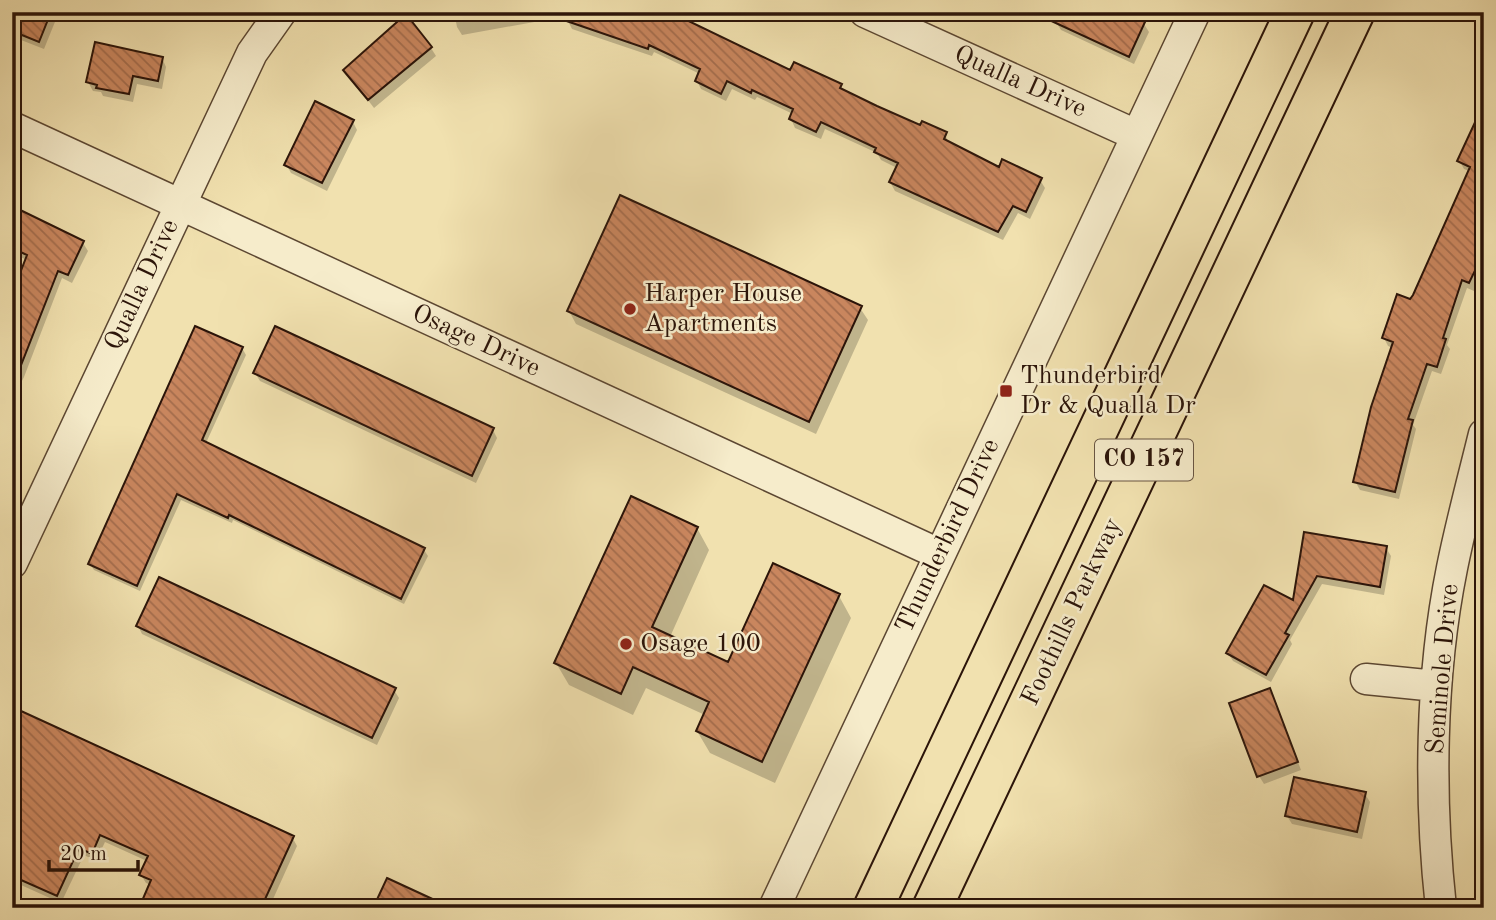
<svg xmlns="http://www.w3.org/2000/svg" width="1496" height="920" font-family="'Old Standard TT',serif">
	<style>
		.shadow { fill: #0003 }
		.building { fill: url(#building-back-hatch); stroke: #2b1409; stroke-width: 2 }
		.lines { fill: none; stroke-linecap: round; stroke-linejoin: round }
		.minor-casing { stroke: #5c4732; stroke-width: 33 }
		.highway-casing { stroke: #2b1409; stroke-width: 42 }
		.minor { stroke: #f6eccb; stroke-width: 30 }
		.highway { stroke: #f1e1af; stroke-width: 38 }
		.poi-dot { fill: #8f2418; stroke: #f6eccb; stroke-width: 2.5 }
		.labels { text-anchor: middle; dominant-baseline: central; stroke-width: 5; stroke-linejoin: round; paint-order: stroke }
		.shield { fill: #f6eccb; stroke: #685543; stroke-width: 2 }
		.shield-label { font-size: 24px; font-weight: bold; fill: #2b1409 }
		.street-label { font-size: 26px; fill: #2b1409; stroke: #f6eccb }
		.poi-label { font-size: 26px; fill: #2b1409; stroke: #f6eccb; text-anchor: start }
	</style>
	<defs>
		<pattern id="building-back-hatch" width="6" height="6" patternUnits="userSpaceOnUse" patternTransform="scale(1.75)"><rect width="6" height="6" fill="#c9865e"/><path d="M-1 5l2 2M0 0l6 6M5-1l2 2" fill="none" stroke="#a36c4c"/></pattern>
	</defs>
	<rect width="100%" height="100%" fill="#f1e1af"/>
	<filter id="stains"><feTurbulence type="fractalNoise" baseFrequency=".00286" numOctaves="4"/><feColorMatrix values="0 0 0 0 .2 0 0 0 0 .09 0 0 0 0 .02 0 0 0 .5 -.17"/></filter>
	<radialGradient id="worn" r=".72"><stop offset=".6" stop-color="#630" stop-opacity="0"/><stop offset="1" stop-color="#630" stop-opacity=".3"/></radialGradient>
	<path class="shadow" d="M12,12H59L44,49L21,40L16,31Z
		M454,12H549L551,19L462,35L457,27Z
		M568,21L840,85L844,92L920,127L945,134L949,144L999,169L1040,180L1045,188L1030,219L1018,213L1003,240L895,191L890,182L897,168L881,160L877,153L825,129L821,139L795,128L791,119L793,114L757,97L755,100L732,89L726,101L701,89L697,81L700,74L654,52L652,56L572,29Z
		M1056,22L1144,24L1149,32L1134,64L1061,30Z
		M431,48L436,56L374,108L345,70Z
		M162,58L166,67L162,89L137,84L133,102L103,96L101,92L93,91L88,82Z
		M353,122L357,130L327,191L291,173L286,164Z
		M1484,136V259L1482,263L1484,269L1474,291L1467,288L1447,345L1450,349L1441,374L1432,371L1413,425L1416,429L1399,499L1360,490L1355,481L1393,348L1388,346L1384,338L1411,301L1469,171L1464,169L1459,160Z
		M12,208L83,243L88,251L72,283L62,278L24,377L12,400V299L27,260L12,253Z
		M860,308L868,320L816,434L576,324L569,311Z
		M242,348L246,355L206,443L424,550L428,556L404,604L233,520L232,523L181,500L140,591L94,570L90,564Z
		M255,373L493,430L497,438L476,483L260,381Z
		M697,528L709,550L670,637L728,664L839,596L851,618L775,783L710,753L697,731L705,715L646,688L633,715L569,685L556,663Z
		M1306,534L1386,548L1391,556L1384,595L1322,584L1290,640L1292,644L1271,682L1233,661L1228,653L1295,602Z
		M138,626L394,690L399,698L377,745L142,634Z
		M1274,699L1301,770L1264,784L1259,776Z
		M12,735L292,837L297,846L269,908H141L151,885L146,883L141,875L147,861L105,842L96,861L84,855L61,903L12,881Z
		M1365,794L1370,802L1362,839L1292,824L1287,816Z"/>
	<path class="building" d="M12,12H51L39,42L12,31Z
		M553,12H670L790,70L794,62L842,84L840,88L877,106L920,125L922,121L947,132L944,139L999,167L1002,159L1042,178L1026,212L1013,206L998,232L889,182L898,163L874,152L876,148L821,122L816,132L789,119L793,109L752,90L751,93L727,81L721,94L695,81L700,69L649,45L648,49L552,16Z
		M1032,12H1124L1145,22L1129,57Z
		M406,14L432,47L368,100L343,70Z
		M95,42L163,57L158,81L133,76L129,94L96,88L97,85L86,82Z
		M315,101L354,120L322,183L284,165Z
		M1484,103V252L1469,283L1462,280L1443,338L1446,339L1437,367L1427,364L1408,419L1413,420L1395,492L1353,482L1371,407L1393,342L1382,338L1397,294L1410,299L1413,295L1470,167L1457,161Z
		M620,195L862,306L809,422L567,311Z
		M12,206L84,241L68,275L58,271L14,383H12V294L27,255L12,248Z
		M195,326L243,347L202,440L425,548L401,599L229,515L228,518L177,494L137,586L88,564Z
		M275,326L494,428L472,476L253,373Z
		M631,496L698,527L652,627L728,662L773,563L840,594L762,762L696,731L709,702L633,667L621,694L554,663Z
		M1304,532L1387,546L1380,587L1317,576L1285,633L1289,635L1266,675L1226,653L1264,585L1293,600Z
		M159,577L396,688L372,738L136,626Z
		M1270,688L1298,762L1257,777L1229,703Z
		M21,711L294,836L261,908H139L151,880L139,875L148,856L100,835L92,854L79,848L57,896L12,876V731Z
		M1294,777L1366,792L1357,832L1285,816Z
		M387,878L452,908H373Z"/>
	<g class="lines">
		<defs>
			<path id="minor" d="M865,12L1136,135
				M12,127L939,554
				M12,563L252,53L281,12
				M1366,679L1436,686
				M774,908L1195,12
				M1441,908C1429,798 1430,677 1452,568C1461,523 1473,479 1484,434"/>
			<path id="highway" d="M873,908L1295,12
				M932,908L1355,12"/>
		</defs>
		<use href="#minor" class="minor-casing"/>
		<use href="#highway" class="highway-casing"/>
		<use href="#minor" class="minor"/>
		<use href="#highway" class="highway"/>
	</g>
	<g class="poi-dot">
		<circle cx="630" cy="309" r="7"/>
		<rect x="999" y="384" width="14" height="14" rx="3.5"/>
		<circle cx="626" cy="644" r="7"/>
	</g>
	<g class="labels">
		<rect class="shield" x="1095" y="439.5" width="98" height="41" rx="5"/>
		<g class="shield-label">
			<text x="1144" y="460">CO 157</text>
		</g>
		<g class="street-label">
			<text transform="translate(1020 82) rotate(24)">Qualla Drive</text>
			<text transform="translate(142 285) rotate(-65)">Qualla Drive</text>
			<text transform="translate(476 341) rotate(25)">Osage Drive</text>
			<text transform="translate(948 536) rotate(-65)">Thunderbird Drive</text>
			<text transform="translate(1072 612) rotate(-65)">Foothills Parkway</text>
			<text transform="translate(1443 669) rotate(-85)">Seminole Drive</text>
		</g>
		<g class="poi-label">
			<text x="644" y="294">Harper House<tspan x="644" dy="30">Apartments</tspan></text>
			<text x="1020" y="376">Thunderbird<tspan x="1020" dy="30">Dr &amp; Qualla Dr</tspan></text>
			<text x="640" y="644">Osage 100</text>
		</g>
	</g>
	<rect width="1496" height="920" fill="none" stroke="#f1e1af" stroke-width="42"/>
	<rect x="14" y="14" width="1468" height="892" fill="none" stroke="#2b1409" stroke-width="3.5"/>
	<rect x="21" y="21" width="1454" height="878" fill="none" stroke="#2b1409" stroke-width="2"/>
	<path d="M49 860v10h89v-10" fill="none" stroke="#2b1409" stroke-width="3.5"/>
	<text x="60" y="860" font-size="21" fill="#2b1409" stroke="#f6eccb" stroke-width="5" paint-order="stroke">20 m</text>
	<rect width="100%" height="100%" filter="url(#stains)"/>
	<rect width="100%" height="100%" fill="url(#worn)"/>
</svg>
